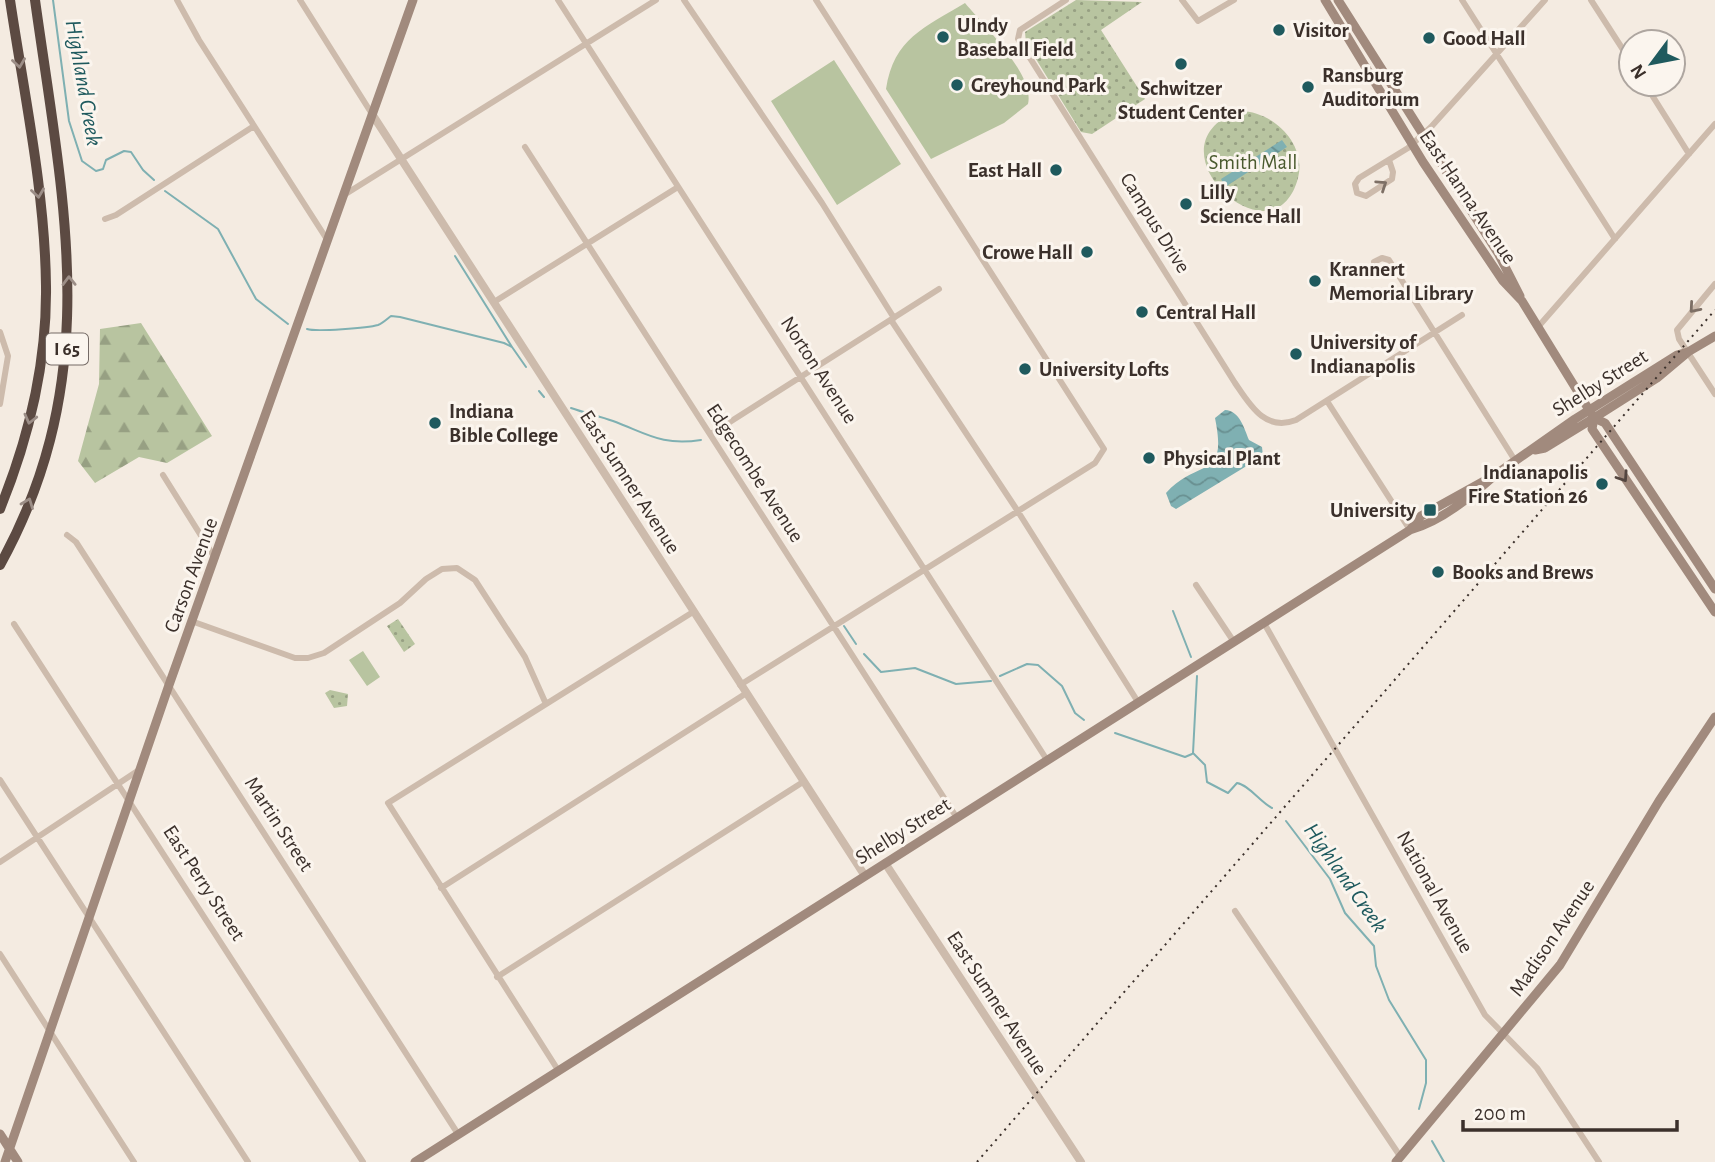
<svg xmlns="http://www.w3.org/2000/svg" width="1715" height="1162" font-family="'Alegreya Sans',sans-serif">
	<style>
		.grass { fill: #b8c4a0 }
		.forest { fill: url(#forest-firs) }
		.park { fill: url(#park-dots) }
		.water { fill: url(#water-waves) }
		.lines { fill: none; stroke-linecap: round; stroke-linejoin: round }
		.stream { stroke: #7fb0b2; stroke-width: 2 }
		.minor { stroke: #cdbbac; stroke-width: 6 }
		.tertiary { stroke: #cdbbac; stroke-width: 8 }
		.secondary { stroke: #a18a7d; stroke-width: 9 }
		.motorway { stroke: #5c4a42; stroke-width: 10 }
		.rail { stroke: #3b302b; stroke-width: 2; stroke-dasharray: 2 5; stroke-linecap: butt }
		.oneway { stroke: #9c8e87 }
		.oneway2 { stroke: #7d6f65 }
		.oneway3 { stroke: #544640 }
		.poi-dot { fill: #1f5a5e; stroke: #fbf5ee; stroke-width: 2.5 }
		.labels { text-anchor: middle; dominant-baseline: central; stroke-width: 6; stroke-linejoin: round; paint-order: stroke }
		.shield { fill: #fbf5ee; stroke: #756b66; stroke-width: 2 }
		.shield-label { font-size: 19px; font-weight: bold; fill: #3b302b }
		.poi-label { font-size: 21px; font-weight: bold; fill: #3b302b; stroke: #fbf5ee; text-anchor: start }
		.park-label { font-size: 21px; fill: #4a5a2e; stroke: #fbf5ee }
		.street-label { font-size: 21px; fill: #3b302b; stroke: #fbf5ee }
		.water-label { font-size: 23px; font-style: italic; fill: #1f5a5e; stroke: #fbf5ee }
	</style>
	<defs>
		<pattern id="forest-firs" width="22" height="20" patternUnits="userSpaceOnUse" patternTransform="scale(1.75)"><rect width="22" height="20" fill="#b8c4a0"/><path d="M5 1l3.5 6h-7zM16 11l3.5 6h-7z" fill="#97a083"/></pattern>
		<pattern id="park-dots" width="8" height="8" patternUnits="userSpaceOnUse" patternTransform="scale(1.75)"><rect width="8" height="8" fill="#b8c4a0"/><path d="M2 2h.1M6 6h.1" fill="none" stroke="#97a083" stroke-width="1.8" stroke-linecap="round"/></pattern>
		<pattern id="water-waves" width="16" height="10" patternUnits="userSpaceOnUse" patternTransform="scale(1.75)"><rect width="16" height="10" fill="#7fb0b2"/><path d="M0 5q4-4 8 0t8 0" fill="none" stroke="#699091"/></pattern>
	</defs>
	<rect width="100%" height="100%" fill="#f4ebe1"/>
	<path class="grass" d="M965,3C984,26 1035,75 1028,104L1004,123L931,159L886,89C894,38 924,28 965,3Z
		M834,60L901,164L837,205L771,101Z
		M363,651L380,677L367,686L349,660Z"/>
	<path class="forest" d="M141,323L212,436L167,463L139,457L95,483L78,461L99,384L100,329Z"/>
	<path class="park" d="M1076,0L1142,2L1101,30L1145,99L1092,134L1081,132L1026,43L1025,32Z
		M1239,111C1271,110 1307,143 1298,178C1274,269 1142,146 1239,111Z
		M398,619L415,644L404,652L387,626Z
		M330,690L348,694L347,706L334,708L325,693Z"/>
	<path class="water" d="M1282,140L1287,147L1225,187L1221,179Z
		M1225,410C1240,411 1244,428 1249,440L1262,447L1263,456L1176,509L1171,506L1166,493C1199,457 1228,482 1215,418Z"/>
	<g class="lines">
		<path class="stream" d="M53,0L69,121L82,161L96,171L103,169L106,160L124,151L131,152L143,170L154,180
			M165,191L218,229L256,299L288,324
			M455,256L512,347
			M307,329C316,332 368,328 378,325C383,323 387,319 391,316L400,317L504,343L512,347L526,367
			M539,391L544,397
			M571,408C585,413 599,416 613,421C648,434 662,446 701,440
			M1173,611L1191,657
			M844,626L856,644
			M864,654L881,672L915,668L956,684L991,681
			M1000,676L1027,664L1038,665L1062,686L1075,713L1084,720
			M1115,733L1185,757L1192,754
			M1193,753L1205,765L1207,782L1228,793L1237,783C1249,785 1260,802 1272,808
			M1193,753L1197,676
			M1286,821L1330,879L1345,913L1374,946L1376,966L1389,1000L1426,1060V1083L1419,1109
			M1432,1141L1444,1162"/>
		<path class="minor" d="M177,0L199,40L328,241
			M300,0L372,114
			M558,0L1047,760
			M684,0L822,203L894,318
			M1066,0L1020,30L1018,39L1235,383C1250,405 1265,432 1296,420L1462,315
			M1182,0L1198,21L1234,0
			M1462,0L1615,239
			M1591,0L1631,62
			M1645,84L1689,154
			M525,147L957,818
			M1389,160L1393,172L1392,179L1366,196L1357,193L1355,184L1359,178L1408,148L1431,127L1545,0
			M344,195L656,0
			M105,219L116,215L254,126
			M1374,262L1382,258L1389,260L1516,462
			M1715,284L1677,330L1679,339L1715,394
			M494,302L678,187
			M891,320L1017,510L1138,702
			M1538,327L1715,124
			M0,332L8,356L0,404
			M1327,401L1410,530
			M711,434L939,289
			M163,475L215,558
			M67,535L76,542L458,1134
			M1196,585L1234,642
			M194,622L295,658H308L324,653L400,603L426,579L442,569L457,568L475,580L525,657L546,704
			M1264,623L1485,1015L1537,1068L1599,1162
			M14,624L363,1162
			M740,685L1095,463L1104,449L816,0
			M0,780L248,1162
			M0,862L139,770
			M441,888L745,694
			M1235,911L1400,1156
			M0,954L134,1162
			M497,977L803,782
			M558,1070L388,803L693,612"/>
		<path class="tertiary" d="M372,114L865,876
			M885,863L1081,1162"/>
		<path class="secondary" d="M1325,0L1423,162L1503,281L1522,301L1594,418L1605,423L1715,589
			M1338,0L1498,253L1520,296
			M1594,418L1592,429L1715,612
			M1535,450L1545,448L1594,418L1657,378L1688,352L1715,336
			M1410,530L1421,516L1495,475L1575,419L1677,355L1688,352
			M0,1134L18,1162
			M5,1162L169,685L413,0
			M415,1162L1410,530C1442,521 1470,497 1495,475
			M1396,1162L1560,965L1659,801L1715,717"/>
		<path class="motorway" d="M0,509C29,438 47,363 46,286C45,191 24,94 10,0
			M0,565C105,375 63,202 35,0"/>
		<path class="rail" d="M977,1162L1715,310"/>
	</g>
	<defs><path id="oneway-chevron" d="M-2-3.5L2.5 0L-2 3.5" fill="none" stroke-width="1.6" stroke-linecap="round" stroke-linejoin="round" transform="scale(1.75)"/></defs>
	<g class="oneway">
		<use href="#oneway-chevron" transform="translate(19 63) rotate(82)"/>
		<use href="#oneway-chevron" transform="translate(38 193) rotate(82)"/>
		<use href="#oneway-chevron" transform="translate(69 281) rotate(-91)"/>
		<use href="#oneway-chevron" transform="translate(30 419) rotate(104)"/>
		<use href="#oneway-chevron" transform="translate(28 503) rotate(-69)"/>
	</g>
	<g class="oneway2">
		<use href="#oneway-chevron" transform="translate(1382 185) rotate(-34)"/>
		<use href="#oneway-chevron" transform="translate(1694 308) rotate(131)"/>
	</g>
	<use class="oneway3" href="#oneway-chevron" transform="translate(1623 477) rotate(56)"/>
	<g class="poi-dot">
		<circle cx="1279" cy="30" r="7"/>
		<circle cx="943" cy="37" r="7"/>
		<circle cx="1429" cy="38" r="7"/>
		<circle cx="1181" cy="64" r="7"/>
		<circle cx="957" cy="85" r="7"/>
		<circle cx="1308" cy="87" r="7"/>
		<circle cx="1056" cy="170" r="7"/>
		<circle cx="1186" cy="204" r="7"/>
		<circle cx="1087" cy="252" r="7"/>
		<circle cx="1315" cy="281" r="7"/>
		<circle cx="1142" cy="312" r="7"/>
		<circle cx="1296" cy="354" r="7"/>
		<circle cx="1025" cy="369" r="7"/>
		<circle cx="435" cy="423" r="7"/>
		<circle cx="1149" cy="458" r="7"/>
		<circle cx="1602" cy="484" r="7"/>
		<rect x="1423" y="503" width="14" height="14" rx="3.5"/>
		<circle cx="1438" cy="572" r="7"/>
	</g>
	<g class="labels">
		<rect class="shield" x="46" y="333.5" width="42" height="31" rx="5"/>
		<g class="shield-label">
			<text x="67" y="349">I 65</text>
		</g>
		<g class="poi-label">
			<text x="957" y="25">UIndy<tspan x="957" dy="24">Baseball Field</tspan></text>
			<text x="1293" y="30">Visitor</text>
			<text x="1443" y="38">Good Hall</text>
			<text x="1322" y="75">Ransburg<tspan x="1322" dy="24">Auditorium</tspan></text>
			<text x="971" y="85">Greyhound Park</text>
			<text x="1181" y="88" text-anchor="middle">Schwitzer<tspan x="1181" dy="24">Student Center</tspan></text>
			<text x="1042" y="170" text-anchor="end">East Hall</text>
			<text x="1200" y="192">Lilly<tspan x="1200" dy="24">Science Hall</tspan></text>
			<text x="1073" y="252" text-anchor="end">Crowe Hall</text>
			<text x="1329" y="269">Krannert<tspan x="1329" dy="24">Memorial Library</tspan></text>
			<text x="1156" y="312">Central Hall</text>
			<text x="1310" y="342">University of<tspan x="1310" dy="24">Indianapolis</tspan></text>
			<text x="1039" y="369">University Lofts</text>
			<text x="449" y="411">Indiana<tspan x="449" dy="24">Bible College</tspan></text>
			<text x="1163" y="458">Physical Plant</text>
			<text x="1588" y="472" text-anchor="end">Indianapolis<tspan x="1588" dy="24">Fire Station 26</tspan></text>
			<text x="1416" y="510" text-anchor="end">University</text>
			<text x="1452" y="572">Books and Brews</text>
		</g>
		<g class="park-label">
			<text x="1253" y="162">Smith Mall</text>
		</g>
		<g class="street-label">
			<text transform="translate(1468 197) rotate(56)">East Hanna Avenue</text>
			<text transform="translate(1155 223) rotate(58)">Campus Drive</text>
			<text transform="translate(819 370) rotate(57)">Norton Avenue</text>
			<text transform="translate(1600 383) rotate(-32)">Shelby Street</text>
			<text transform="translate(755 473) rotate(57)">Edgecombe Avenue</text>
			<text transform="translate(630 482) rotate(57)">East Sumner Avenue</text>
			<text transform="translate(191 575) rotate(-70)">Carson Avenue</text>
			<text transform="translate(279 824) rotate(57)">Martin Street</text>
			<text transform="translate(903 831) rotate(-32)">Shelby Street</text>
			<text transform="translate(204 883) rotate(57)">East Perry Street</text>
			<text transform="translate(1435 892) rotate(61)">National Avenue</text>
			<text transform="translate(1552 938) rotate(-56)">Madison Avenue</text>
			<text transform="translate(997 1003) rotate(57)">East Sumner Avenue</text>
		</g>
		<g class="water-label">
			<text transform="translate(83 83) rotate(80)">Highland Creek</text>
			<text transform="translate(1345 878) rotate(55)">Highland Creek</text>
		</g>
	</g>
	<g transform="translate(1652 63) rotate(238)"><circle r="33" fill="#fbf5ee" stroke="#aea6a0" stroke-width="2"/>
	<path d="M0-5L12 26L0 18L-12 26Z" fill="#1f5a5e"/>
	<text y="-10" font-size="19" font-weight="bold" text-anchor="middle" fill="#3b302b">N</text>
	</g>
	<path d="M1463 1120v10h214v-10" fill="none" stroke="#3b302b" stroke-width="3.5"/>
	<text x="1474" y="1120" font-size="21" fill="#3b302b" stroke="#fbf5ee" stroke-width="5" paint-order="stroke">200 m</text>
</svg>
